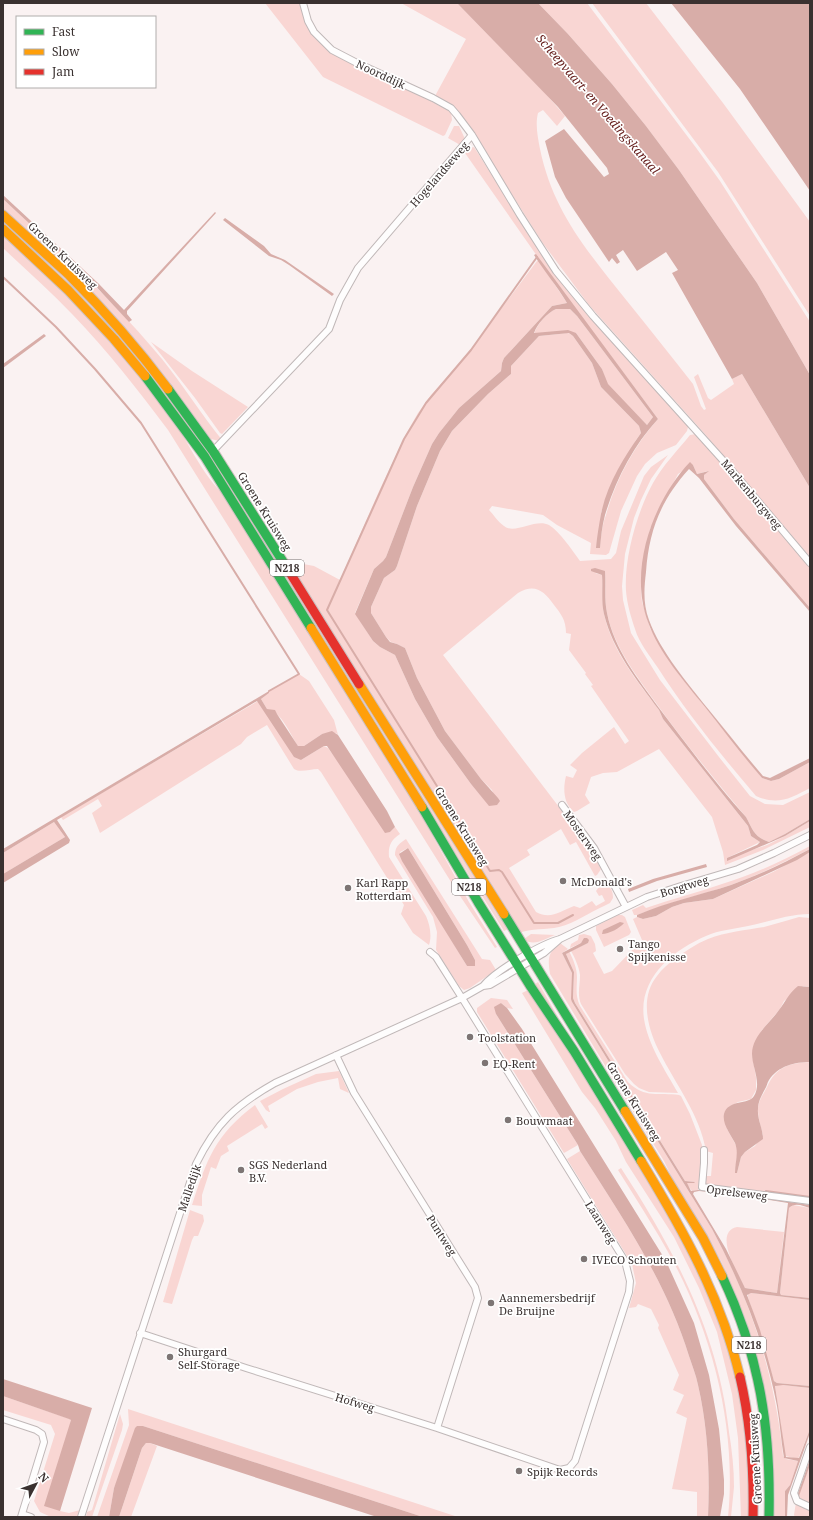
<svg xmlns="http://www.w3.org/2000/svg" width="813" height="1520" font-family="'Noto Serif',serif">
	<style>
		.green { fill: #f9d6d3; fill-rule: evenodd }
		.water { fill: #d8ada8; fill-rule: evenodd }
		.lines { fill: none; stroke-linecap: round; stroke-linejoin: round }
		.stream { stroke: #d8ada8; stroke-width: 2 }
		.street-casing { stroke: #c0b8b8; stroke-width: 8 }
		.fast-casing { stroke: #cdc1c0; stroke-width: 11 }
		.slow-casing { stroke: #cdc1c0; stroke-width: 11 }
		.jam-casing { stroke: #cdc1c0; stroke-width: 11 }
		.street { stroke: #fefdfd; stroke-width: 6 }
		.fast { stroke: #30b455; stroke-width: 9 }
		.slow { stroke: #ff9f0a; stroke-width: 9 }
		.jam { stroke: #e5322d; stroke-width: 9 }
		.poi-dot { fill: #7d7574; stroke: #fff; stroke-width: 1.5 }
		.labels { text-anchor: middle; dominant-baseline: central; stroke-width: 3.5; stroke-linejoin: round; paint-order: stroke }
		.shield { fill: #fff; stroke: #756f6e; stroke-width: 1 }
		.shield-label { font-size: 10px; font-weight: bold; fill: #3a3130 }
		.street-label { font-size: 11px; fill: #3a3130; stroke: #fff }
		.poi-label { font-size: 11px; fill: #3a3130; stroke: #fff; text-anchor: start }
		.water-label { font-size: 12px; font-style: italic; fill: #67211f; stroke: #fff }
	</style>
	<rect width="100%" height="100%" fill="#faf2f2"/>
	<path class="green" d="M265,3H300L305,23L314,36L325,47L405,87L451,112L452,120L445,135L443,136L323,77Z
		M401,3H457L545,93L565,116L557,126L543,110L538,113C535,125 538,138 540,149C553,212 588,252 627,301C649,328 671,356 693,384L701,406L704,410L706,409L694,377L698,374L708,398L711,400L734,384L732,379L742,374L810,488V557L704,433L589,305L542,242L475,136L458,111L449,103L435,96L466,39Z
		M538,3H587L697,149L720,181L810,322V375L757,283L679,170L646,126L612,84L568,34Z
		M592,3H646L723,103L810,222V316L718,172Z
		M454,126H459L465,139L462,146L448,138Z
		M474,147L540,251L689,423L687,431L676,445L657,453L645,464L637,476L621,511L609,553L606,555L590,554L591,543L557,525L543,515L492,506L489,510C494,515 498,522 504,526C515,535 535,518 549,525C560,532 572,550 580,561L611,559L616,553L621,531L644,476L651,467L668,455L651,479L641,500L634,518L625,554L622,586L623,600L631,633L660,680L719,757L750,796L765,804L783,805L810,792V819L785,834L769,842C754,837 753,830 746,817C715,780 684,742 656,703C636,675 614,647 607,613C604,599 606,585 605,571L595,573L602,575C603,588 602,602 604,614C612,651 637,681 659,710L663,719L748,826L751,836L760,842L727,858L767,845L785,836L810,821V827L763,850L725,865L723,852L712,817L659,749L617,772L603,773L591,777L585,795L590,803L577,811L574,812C563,803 563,788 566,776L573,778L577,770L570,765L582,753L614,727L625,744L629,741L591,686L593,685L585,674L586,673L569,650L571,634L566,633C566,620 561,614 554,605C544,591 535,583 518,593L443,655L572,824L593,853L601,869L597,875L595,876L576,842L570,845L561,829L527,850L530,855L509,868L536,912C551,920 560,911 574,906L580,908L592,901L596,906L605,901L602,895L599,896L596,891L599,887L605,884C611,887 613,891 613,898L610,903L604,906C590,912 575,923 559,927C546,930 531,928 519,933L287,561L314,566L340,580L380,489L406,434L418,413L431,395L465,357L537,261H539L567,303L552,306L504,358L502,363L501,371L459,408L439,433L432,444L413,487L386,557L383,561L374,569L355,613L373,641L380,647L395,655L415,699L437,737L471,784L489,805H497L492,790L481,779L445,731L417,678L405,648L397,644L391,642L386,637L371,613V607L384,578L395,570L397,566L417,506L440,451L452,431L488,394L511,374V366L539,336L569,333L573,336L592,363L601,387L639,426L641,433L636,440L601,512L600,548C601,537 602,525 606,515C616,479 634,446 658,419L551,276L465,153L470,148Z
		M3,199C58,250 114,301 162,359C183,385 201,414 222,440L219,441L211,439L208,435L20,225L3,209Z
		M3,220L77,289L139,358L198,438L178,413L3,225Z
		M3,235C37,266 71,297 101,330C123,354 143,380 163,406C185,433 197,468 222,493L413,800L469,902L497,947L495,948L458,893L168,430C138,390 107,350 72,314C50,291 26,270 3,248Z
		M556,309H570L577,316L653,417L647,425L607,384L602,369L576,333L534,334C537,324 547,313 556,309Z
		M151,342L192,371L248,407L222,434L220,433L195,398Z
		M696,434L810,567V608L734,519L704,479V475L708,471L697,474L693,465L678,474L650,529L641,591L642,602L650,628L677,672L762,778L771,781L779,779L810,762V788C791,798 778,806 756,796C721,755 687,713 658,668C650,656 639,643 635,629C631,617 627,604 626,591C624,558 637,512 653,483C663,465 678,450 690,435Z
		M218,467L508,929L504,931L346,678Z
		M299,674L309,681L334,720L338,735L336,733L322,734L304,746H298C290,734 282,712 267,709L261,699L269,693V691Z
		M258,701L301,760L324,746L328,748L390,832L395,827L400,834C391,840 388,846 389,857L426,916C430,925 432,936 429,945L413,933L401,914L404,905L321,772L318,769C310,769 300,773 294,769L267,725L247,737L241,744L100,833L92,813L102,806L98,799L63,820L61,817Z
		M54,822L65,837L3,874V853Z
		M406,839L482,959L490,960L496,970L470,988L464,990L459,986L436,950L437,932L433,917L395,855C395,846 400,843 406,839ZM408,848L467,945L475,960V966H467L462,958L400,852Z
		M810,846V849C784,862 759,875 731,885C700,895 668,903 637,915H634L632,910L643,905L646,908C671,899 697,893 722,884C753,875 782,861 810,846Z
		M810,852V914C789,914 768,922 748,926C734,929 719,930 706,936C673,950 638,978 644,1019C648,1045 665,1070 678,1093L649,1092L639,1088L634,1084L625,1074L581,1004C577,994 580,986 580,975C579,967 575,958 571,951L588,943L585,938L581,943L570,948L571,944L578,940L579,935L584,934L591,936L595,944L596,951L593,953L604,974L612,971L642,940L633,919L637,917L643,919L656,916L672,907L684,903L713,899L773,872Z
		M617,915H622L625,917L631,932L629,935L604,947L596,930V926Z
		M799,917L810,918V987L803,986L784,1001L780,1009L762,1030L752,1055L756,1077V1090L751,1099L738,1102L729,1107L727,1129L738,1149L735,1172L737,1173L741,1157L745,1152L755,1146L763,1135C761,1127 758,1118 758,1110C758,1101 763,1095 767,1087C776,1067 789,1063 810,1062V1199L705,1186L704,1176H711L713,1153L706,1151C700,1115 676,1085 660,1053C648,1030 639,998 657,976C662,969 668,964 675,959C685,951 696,944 708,939C726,932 746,930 764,927C776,924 788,920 799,917Z
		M531,934L555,935C545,939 533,947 524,939Z
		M560,943L568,949L562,953L572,973V1002L712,1229C751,1300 775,1376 783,1456L786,1459L798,1461L790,1485L785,1491V1517H774L775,1496L773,1453L762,1379L746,1320L721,1261L676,1186L664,1161L624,1097L550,974C548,960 547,953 560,943Z
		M569,951C573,959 577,968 577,977C577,988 575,995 580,1006L628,1082C645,1099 659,1092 679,1095L681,1096L690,1114L702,1145V1151L698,1190L692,1191L686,1183L695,1182L685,1181L575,1003L573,998L574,972L566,954Z
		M538,982L578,1052L534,985Z
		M528,990L590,1084L692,1253L730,1349L745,1420L750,1480L749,1517H741L738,1438L732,1394L717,1332L699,1288L674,1237L626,1162L616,1141L595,1108L582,1092L522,993Z
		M491,998L507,1000L513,1009L507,1008L501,1003L496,1014L578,1145L564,1153L477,1012V1008Z
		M339,1071L349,1093L340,1089L338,1078L318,1082L297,1089L268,1106L270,1112H269L266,1110L260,1101L283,1089L316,1074Z
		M255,1105L268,1127L265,1129L262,1124L227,1146L229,1151L221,1156L216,1169L211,1167L202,1195V1206L192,1205C207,1159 215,1135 255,1105Z
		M580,1151C622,1217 666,1281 689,1356C692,1365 696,1375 698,1385C708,1428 710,1473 708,1517H697V1492L672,1489L687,1418L676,1413L684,1395L673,1390L679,1375L658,1328L659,1325L651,1309L638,1304L636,1307L629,1308L636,1283L632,1264L567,1159Z
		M621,1168C675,1251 718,1332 729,1432C732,1450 734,1469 734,1487C733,1497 732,1507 731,1517H728C737,1429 713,1336 672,1259C655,1228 636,1199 618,1170Z
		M793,1205L810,1208V1298L781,1295L780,1293L789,1208Z
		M190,1210L203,1215L204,1221L198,1236H194L192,1240L172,1304L163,1302Z
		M737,1227L784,1232L777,1293L745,1288C739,1276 712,1232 737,1227Z
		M751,1293L810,1300V1386L777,1383L774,1381L748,1297V1294Z
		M775,1385H783L810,1388V1429L798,1459L785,1456Z
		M3,1396L70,1419L71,1420L60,1511L69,1513L80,1510L77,1517H51L40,1512L34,1501L55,1434L51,1425L3,1410Z
		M128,1409L458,1517H423L143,1426L114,1488L109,1517H97L129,1425Z
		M120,1414L123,1424L122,1430L92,1517H86L87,1512L92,1510Z
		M146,1443H150L157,1446L131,1517H119L142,1448Z
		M810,1465V1505L800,1501L798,1496Z
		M796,1502L810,1508V1517H795L794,1515Z"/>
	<path class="water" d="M457,3H538L568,34L612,84L646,126L679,170L757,283L810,375V488L742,374L732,379L672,273L678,270L666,252L637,271L623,250L616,255L620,262L617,264L612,258L609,262L566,198L555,177L545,141L564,129L604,177L609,174L607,168L558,107Z
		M671,3H810V191L740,89Z
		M3,195L98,283L124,310L215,212L216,213L127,311V314L132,320L129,322L89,279L3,199Z
		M225,218L264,246L271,254L285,260L334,294L332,296L289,265L281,260L269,256L223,220Z
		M536,254L658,419C633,446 616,479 605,515C602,526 601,537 600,548H596C597,536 599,525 601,514C607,484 624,457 641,433L639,426L601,387L592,363L573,336L569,333L539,336L511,366V374L488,394L452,431L440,451L417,506L397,566L395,570L384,578L371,607V613L386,637L390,642L397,644L405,648L417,678L445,731L481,779L498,798L500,801L497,805L489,806L471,784L437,737L415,699L395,655L380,647L373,641L355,614L374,569L383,561L386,557L413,487L432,444L439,433L459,408L501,371L502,363L504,358L552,306L567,303C557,286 544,271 534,255ZM556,309H570L577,316L653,417L647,425L608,384L602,369L576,333L568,330L534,333C537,324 547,313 556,309Z
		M44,334L46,336L3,368V364Z
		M690,462L693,465L697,474L709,471L704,475V479L734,519L810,608V612L736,526L699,478L689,469C661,500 649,530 646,572C644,589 643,604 649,620C660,651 689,685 709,710C727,732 745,755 763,776L770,778L810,758V762L779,779L771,781L762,778C742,755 724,731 705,707C684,681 659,653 648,622C628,569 653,501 690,462Z
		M595,568L605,571C606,585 604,599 607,613C614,649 638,679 659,708C687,745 715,783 746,817C753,830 754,837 769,842L785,834L810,819V821L785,836L727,861V858L757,845L760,842L751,836L748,826L663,719L659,710C637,680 613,651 604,614C601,601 603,588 602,575L591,571V569Z
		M269,691V693L261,699L267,709L275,710L277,714L298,746H304L322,734L332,731L338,735L387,811L395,827L390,832L385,833L327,746H324L301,760L294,757L257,701L57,820L70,840L69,843L3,883V874L65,837L54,822L3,853V849Z
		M408,848L467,945L475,960V966H467L462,958L402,861L399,854Z
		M810,849V852L797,860L713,899L684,903L672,907L656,916L643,919L637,917V915C667,902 700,895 731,885C759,875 784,863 810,849Z
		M706,864L707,867L657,881L629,892L628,889L653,879Z
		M620,922L624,923C620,928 609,934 602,934L603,930Z
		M584,938H587L589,940L588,943L566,954L574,972L573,998L575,1003L685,1181L695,1182L694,1183H687L691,1191L698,1190L730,1194L699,1191L694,1192L693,1194L726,1249L745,1288L777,1293L788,1203L734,1194L810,1205V1208C803,1206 795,1202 789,1208L780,1293L781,1295L810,1298V1300L751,1293L747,1295L760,1330L774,1381L777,1383L810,1386V1388L783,1385L775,1386L786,1457L799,1458L810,1429V1433L788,1495L787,1517H785V1491L790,1485L798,1461L784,1458C781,1441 780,1423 777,1406C765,1344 742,1285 712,1229L572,1002L571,999L572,973L562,953L581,943Z
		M798,986L810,987V1062C795,1062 778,1066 769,1080C767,1083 767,1086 765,1089C762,1095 758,1101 758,1109C757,1119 763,1129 763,1139L745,1152L741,1157L737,1173H735C735,1162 739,1153 735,1143C731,1135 722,1124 724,1114C728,1099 749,1105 754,1096C762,1083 752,1067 752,1054C752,1036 770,1023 779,1010C786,1001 789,993 798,986Z
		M501,1003L507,1008L522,1029L666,1261L694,1323L709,1375L719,1429L724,1480V1494L720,1517H708C710,1473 708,1428 698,1385C696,1375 692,1365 689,1356C666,1281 622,1217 580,1151L578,1145L496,1014L494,1007Z
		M3,1379L92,1408L60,1511L44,1506L71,1420L69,1419L3,1396Z
		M137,1426H143L423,1517H377L150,1443H146L142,1448L119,1517H109L114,1488L135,1428Z
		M810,1459V1465L799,1496H797Z"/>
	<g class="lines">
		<path class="stream" d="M537,257L471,350L426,403L404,439L327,610L490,871L499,870L502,872L534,923H558L573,915
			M3,277L56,327L95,369L141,423L299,674L269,691
			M766,1191L810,1197"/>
		<defs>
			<path id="street" d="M303,3L308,21L314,32L332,50L357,63L433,98L451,108L457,115L472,135L520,215L556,271L593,316L729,467L810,563
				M212,452L329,329L340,300L358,268L472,135
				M562,805L594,848L626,907
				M483,986C495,971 541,944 560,939L647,897L681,886L738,869L774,853L810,835
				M336,1055L354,1093L475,1287L478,1298L437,1428
				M704,1150V1163L702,1187L810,1201
				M140,1333L246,1368L437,1428L560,1470L569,1468L575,1461L629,1292L630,1281L625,1261L462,998L436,957L430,952
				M3,1419L36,1430L42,1434L44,1442L21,1517
				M810,1447L794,1493L797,1501L810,1507
				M22,1514L31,1517
				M81,1517L196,1164C216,1123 236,1105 275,1083L462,998L483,986L490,985L544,953L560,939"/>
			<path id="fast" d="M145,376L205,457L311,628
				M168,389L213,451L287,568
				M422,807L478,902L531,987L574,1051L641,1161
				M504,914L625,1111
				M722,1276C760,1357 771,1428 769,1517"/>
			<path id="slow" d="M3,215C25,235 47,255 69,275C104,310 138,349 168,389
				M3,229L68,290L114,339L145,376
				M311,628L422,807
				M359,684L504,914
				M625,1111L703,1238L722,1276
				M641,1161C683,1230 721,1297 740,1377"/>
			<path id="jam" d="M287,568L359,684
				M740,1377C751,1424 754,1469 753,1517"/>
		</defs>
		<use href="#street" class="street-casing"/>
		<use href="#fast" class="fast-casing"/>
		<use href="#slow" class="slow-casing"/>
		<use href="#jam" class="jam-casing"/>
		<use href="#street" class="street"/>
		<use href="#fast" class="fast"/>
		<use href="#slow" class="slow"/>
		<use href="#jam" class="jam"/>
	</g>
	<g class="poi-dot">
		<circle cx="563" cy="881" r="4"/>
		<circle cx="348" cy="888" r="4"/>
		<circle cx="620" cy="949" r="4"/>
		<circle cx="470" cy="1037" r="4"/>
		<circle cx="485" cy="1063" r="4"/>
		<circle cx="508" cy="1120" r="4"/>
		<circle cx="241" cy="1170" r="4"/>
		<circle cx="584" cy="1259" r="4"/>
		<circle cx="491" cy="1303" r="4"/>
		<circle cx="170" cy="1357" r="4"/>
		<circle cx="519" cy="1471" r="4"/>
	</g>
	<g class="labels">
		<g class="shield">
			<rect x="270" y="560" width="34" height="16" rx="3"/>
			<rect x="452" y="879" width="34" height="16" rx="3"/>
			<rect x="732" y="1337" width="34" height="16" rx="3"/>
		</g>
		<g class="shield-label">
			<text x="287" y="568">N218</text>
			<text x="469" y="887">N218</text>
			<text x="749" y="1345">N218</text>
		</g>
		<g class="street-label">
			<text transform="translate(381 74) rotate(25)">Noorddijk</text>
			<text transform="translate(439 174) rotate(-49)">Hogelandseweg</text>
			<text transform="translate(63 255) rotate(44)">Groene Kruisweg</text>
			<text transform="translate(752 494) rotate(50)">Markenburgweg</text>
			<text transform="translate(265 511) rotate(58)">Groene Kruisweg</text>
			<text transform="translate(462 826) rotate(58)">Groene Kruisweg</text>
			<text transform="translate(583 835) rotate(55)">Mosterweg</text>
			<text transform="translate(684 886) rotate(-17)">Borgtweg</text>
			<text transform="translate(634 1101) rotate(58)">Groene Kruisweg</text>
			<text transform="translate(189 1188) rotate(-71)">Malledijk</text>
			<text transform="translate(737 1192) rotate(7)">Oprelseweg</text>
			<text transform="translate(601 1222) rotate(58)">Laanweg</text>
			<text transform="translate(442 1235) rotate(58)">Puntweg</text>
			<text transform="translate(355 1402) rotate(17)">Hofweg</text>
			<text transform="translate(755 1459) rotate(-93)">Groene Kruisweg</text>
		</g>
		<g class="poi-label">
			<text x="571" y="881">McDonald's</text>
			<text x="356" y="882">Karl Rapp<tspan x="356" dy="13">Rotterdam</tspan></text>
			<text x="628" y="943">Tango<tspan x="628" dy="13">Spijkenisse</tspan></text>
			<text x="478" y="1037">Toolstation</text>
			<text x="493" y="1063">EQ-Rent</text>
			<text x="516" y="1120">Bouwmaat</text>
			<text x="249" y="1164">SGS Nederland<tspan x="249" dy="13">B.V.</tspan></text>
			<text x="592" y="1259">IVECO Schouten</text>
			<text x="499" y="1297">Aannemersbedrijf<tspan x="499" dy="13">De Bruijne</tspan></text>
			<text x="178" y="1351">Shurgard<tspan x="178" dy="13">Self-Storage</tspan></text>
			<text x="527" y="1471">Spijk Records</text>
		</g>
		<g class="water-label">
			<text transform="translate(598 104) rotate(49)">Scheepvaart- en Voedingskanaal</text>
		</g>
	</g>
	<rect width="813" height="1520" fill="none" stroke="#3a3130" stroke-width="8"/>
	<rect x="16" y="16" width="140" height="72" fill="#ffffff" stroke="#b0adac"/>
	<rect x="24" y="29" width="20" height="6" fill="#30b455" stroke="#b0adac"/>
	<text x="52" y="36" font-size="12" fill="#3a3130">Fast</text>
	<rect x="24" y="49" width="20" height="6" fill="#ff9f0a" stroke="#b0adac"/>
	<text x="52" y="56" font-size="12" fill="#3a3130">Slow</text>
	<rect x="24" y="69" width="20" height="6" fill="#e5322d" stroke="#b0adac"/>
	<text x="52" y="76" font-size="12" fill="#3a3130">Jam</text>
	<g transform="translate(36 1484) rotate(49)" stroke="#ffffff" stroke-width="3" paint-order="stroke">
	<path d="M0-3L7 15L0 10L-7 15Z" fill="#3a3130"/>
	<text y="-6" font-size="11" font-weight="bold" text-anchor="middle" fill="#3a3130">N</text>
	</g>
</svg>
